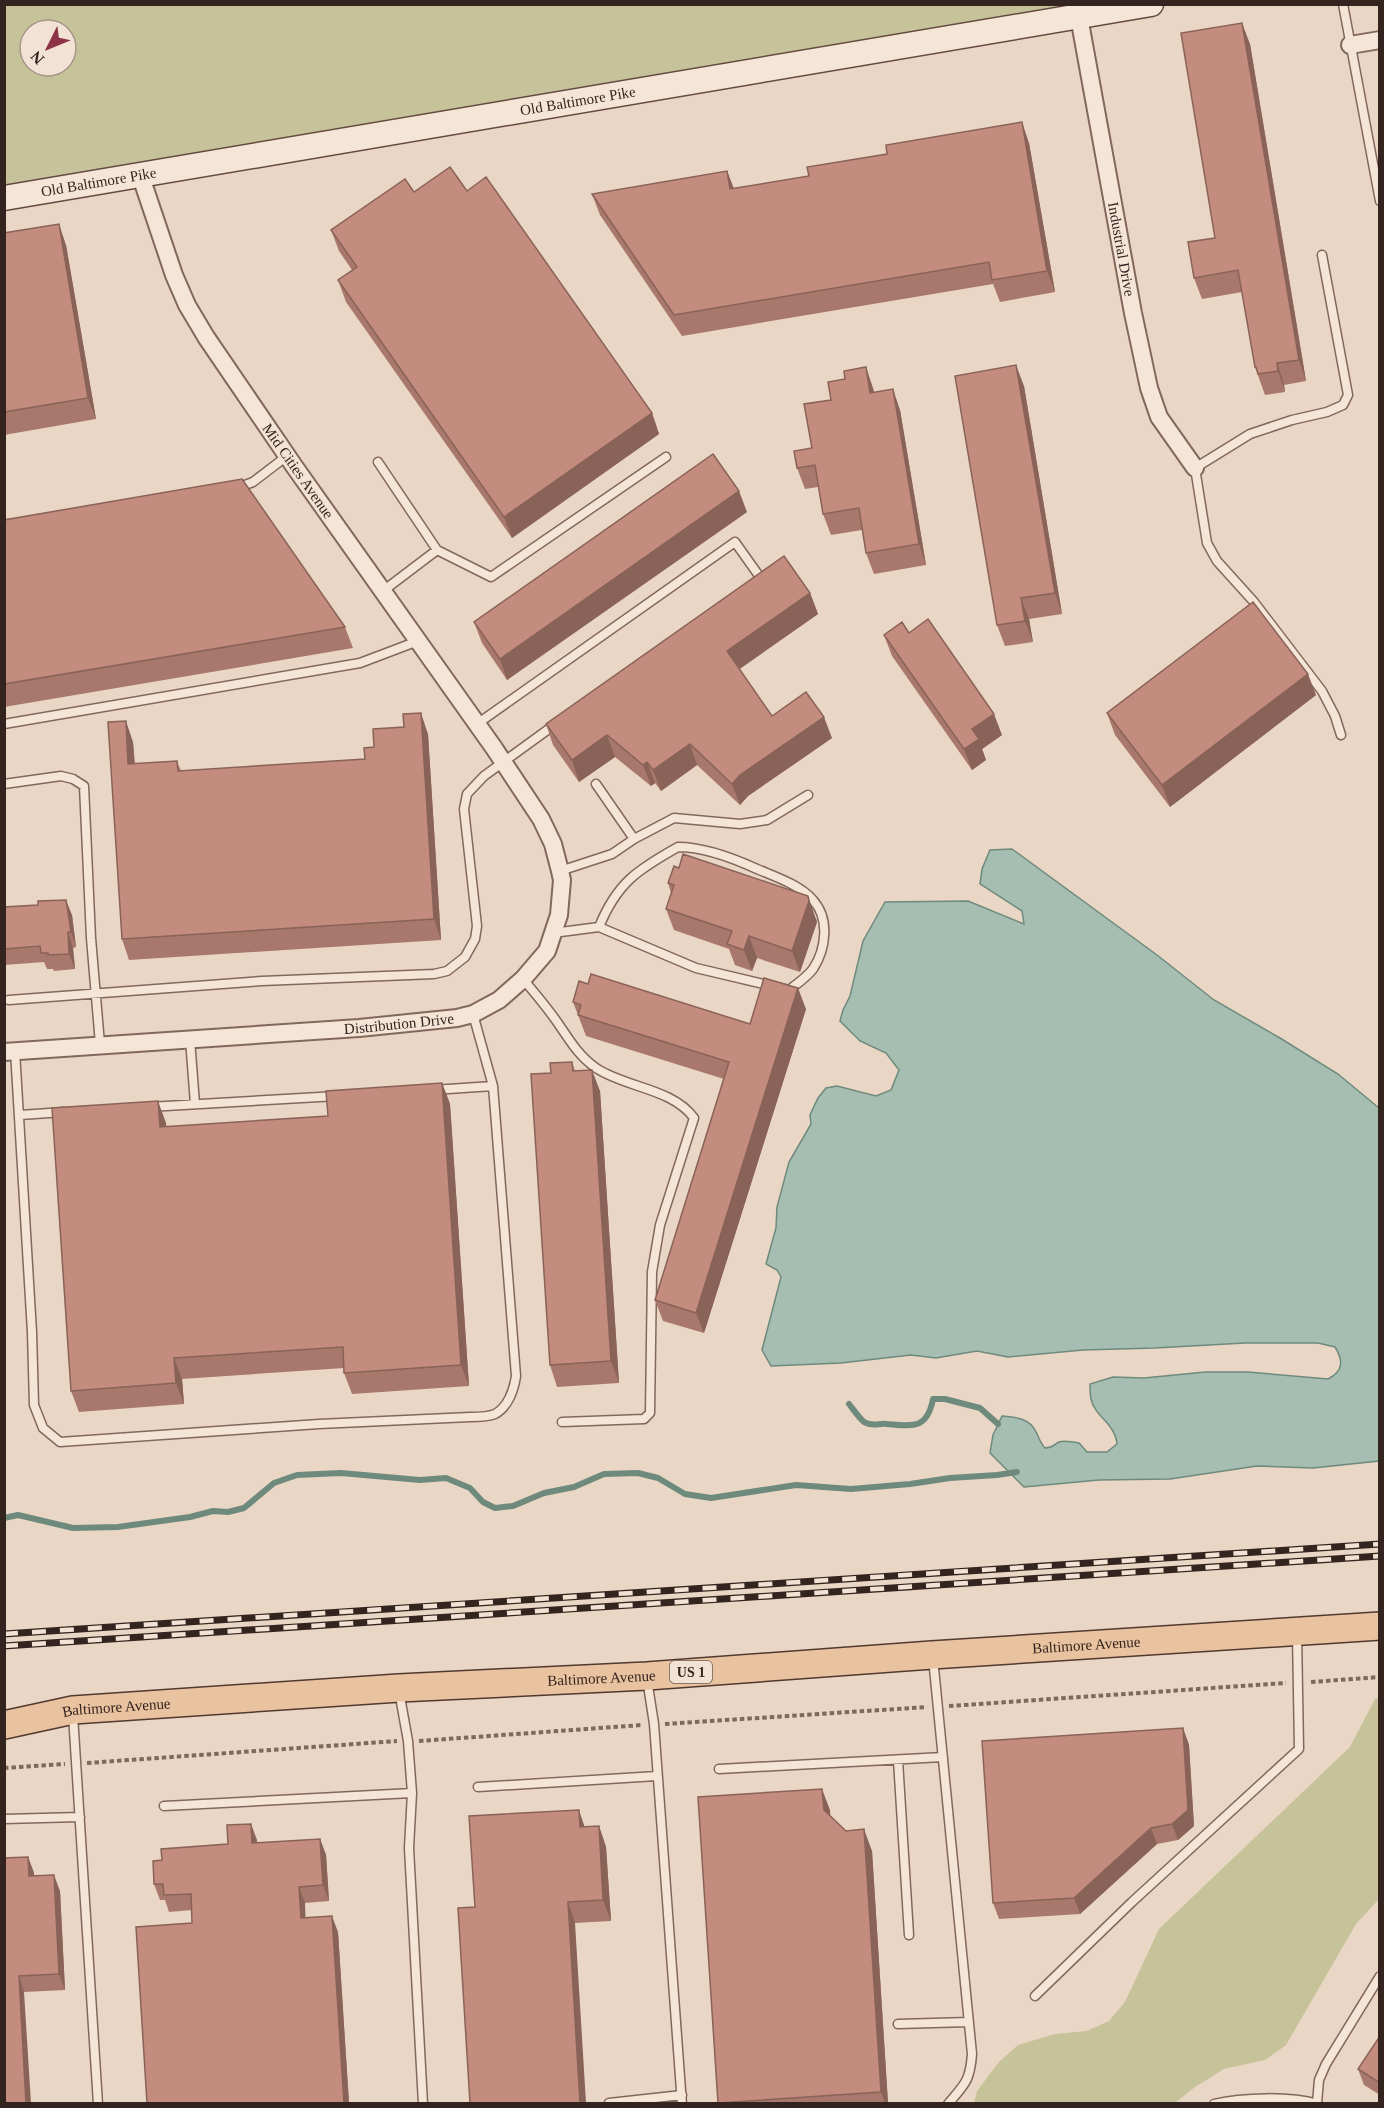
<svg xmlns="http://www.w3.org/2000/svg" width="1384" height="2108" font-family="'Times New Roman',serif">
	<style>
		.green { fill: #c6c299; fill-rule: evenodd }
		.water { fill: #a6bdb1; stroke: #6e8a7d; stroke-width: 1.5 }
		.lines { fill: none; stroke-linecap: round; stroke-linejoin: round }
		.stream { stroke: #6e8a7d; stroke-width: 6 }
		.service-casing { stroke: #82685c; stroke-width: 11 }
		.minor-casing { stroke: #82685c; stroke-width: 20 }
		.secondary-casing { stroke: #644a40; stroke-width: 27 }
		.primary-casing { stroke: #513830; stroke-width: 30 }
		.path { stroke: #82685c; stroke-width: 4; stroke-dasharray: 4.5 3; stroke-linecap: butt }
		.service { stroke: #f5e5d7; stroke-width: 8 }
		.minor { stroke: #f5e5d7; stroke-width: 16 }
		.secondary { stroke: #f5e5d7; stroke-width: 24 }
		.primary { stroke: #e9c29f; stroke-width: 27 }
		.rail-casing { stroke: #34241f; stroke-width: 7 }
		.rail { stroke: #f2e2d3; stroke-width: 4.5; stroke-dasharray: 14; stroke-linecap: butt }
		.wall { fill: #a9786c }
		.shaded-wall { fill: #896258 }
		.building { fill: #c48c7e; stroke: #896258; stroke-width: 1.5 }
		.labels { text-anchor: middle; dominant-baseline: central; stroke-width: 4.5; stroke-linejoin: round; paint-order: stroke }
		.shield { fill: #f2e2d3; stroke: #6d5d55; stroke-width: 1.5 }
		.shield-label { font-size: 14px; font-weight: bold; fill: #34241f }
		.street-label { font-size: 15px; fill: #34241f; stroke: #f2e2d3 }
	</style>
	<rect width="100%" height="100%" fill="#ead6c4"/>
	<path class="green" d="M5,5H1145L5,194ZM30,30H66V66H30Z
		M1379,1698V1899L1356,1924L1286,2045L1265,2060L1224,2069L1195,2087L1175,2103H974L977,2091L999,2062L1018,2045L1055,2034L1087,2031L1109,2021L1125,2002L1159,1929L1350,1747L1375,1699Z"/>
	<path class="water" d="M1012,849L1157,955L1214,1000L1280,1038L1338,1074L1379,1108V1461L1313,1468L1257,1466L1170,1479L1099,1480L1024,1487L990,1453L993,1435L1002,1416C1013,1417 1026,1418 1033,1427C1038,1433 1039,1442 1045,1448C1053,1448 1053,1445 1059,1442C1064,1440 1074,1442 1079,1443L1087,1452H1107L1117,1444C1115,1423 1095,1417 1091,1399C1090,1394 1090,1389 1090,1384L1113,1377L1144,1378L1205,1372H1248L1328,1379C1344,1371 1343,1360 1335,1347L1318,1343H1245L1155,1348L1083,1350L1008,1357L977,1351L936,1358L911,1355L841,1363L771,1366L762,1350L781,1277L777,1270L766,1264L776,1228L777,1207L789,1162L811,1124L810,1115L818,1098L826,1088L837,1086L876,1096L891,1090L899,1070L886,1053L860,1041L840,1021L843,1010L850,996L863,941L885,902L968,901L1024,924L1022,911L980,884L982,869L990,850Z"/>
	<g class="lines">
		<path class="stream" d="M849,1404C853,1409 859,1418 864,1422C872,1427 879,1423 887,1424C912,1426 927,1430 933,1399H945L980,1408L998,1424
			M4,1518L18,1515L73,1528L118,1527L190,1517L213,1511L228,1512L244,1508L274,1483L297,1475L341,1473L420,1480L446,1478L470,1488L483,1502L495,1508L513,1506L544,1493L574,1487L604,1474L638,1473L658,1478L685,1494L711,1498L796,1485L851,1489L910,1484L950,1478L997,1475L1017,1472"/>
		<defs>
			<path id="service" d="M1343,4L1380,201
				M1322,255L1348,395L1343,405L1327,412L1292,420L1250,434L1195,468L1207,543L1217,561L1254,602L1322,691L1335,716L1341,735
				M378,462L437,550
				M237,488L253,482L287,456
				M383,591L437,550L491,577L666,457
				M4,724L360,663L418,641
				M477,724L735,542L762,580L759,581
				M4,784L61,776L73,779L84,786L91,938L100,1044
				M634,839L674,818L740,824L767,820L808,795
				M678,847C705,847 733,858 757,869C776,877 800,885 813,900C830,919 826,949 813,969C807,977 797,984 789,990L696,968L599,927C617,883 637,870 678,847Z
				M560,871L612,854L634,839L596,784
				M553,933L599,927
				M523,979C534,992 545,1005 555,1019C568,1037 577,1055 596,1068C626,1088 672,1088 694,1118L660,1225L652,1272L650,1413L644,1419L562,1422
				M9,1000L262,981L434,974L447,971L465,957L475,939L477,926L464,809L467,794L484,776L557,723
				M190,1039L195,1104
				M15,1051L32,1332L34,1405L43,1428L60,1442L319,1424L470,1417C477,1417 488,1417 495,1414C508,1407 514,1390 516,1376L493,1086L473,1014
				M433,1090L493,1086
				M149,1107L337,1096
				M20,1115L64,1112
				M933,1658L972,2054C970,2081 965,2084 948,2104
				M647,1679L654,1724L682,2104
				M399,1691L408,1741L412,1793L409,1848L423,2104
				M73,1715L98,2104
				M898,1760L909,1935
				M719,1769L943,1757
				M478,1787L657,1776
				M164,1806L412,1793
				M4,1819L80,1817
				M1035,1996L1132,1902L1299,1749L1297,1634
				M898,2024L969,2022
				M609,2103L682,2095
				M1317,2103L1319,2080L1326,2064L1380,1976
				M1214,2104C1243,2097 1289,2096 1318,2104"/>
			<g id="minor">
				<path id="s1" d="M1079,17L1133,313L1149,388L1159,417L1195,468"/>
				<path d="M1350,45L1380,40"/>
				<path id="s2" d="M4,1052L359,1028L457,1018L473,1014L499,1000L523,979L547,951L559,915L562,880L560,871L553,844L541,819L494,748L294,466L206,337L187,305L174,275L140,174"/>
			</g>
			<g id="secondary">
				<path id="s3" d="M4,198L1151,4"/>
			</g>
			<g id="primary">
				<path id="s4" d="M4,1725L73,1710L399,1688L647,1676L932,1655L1380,1626"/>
			</g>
		</defs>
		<use href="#service" class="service-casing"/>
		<use href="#minor" class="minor-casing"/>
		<use href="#secondary" class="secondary-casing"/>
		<use href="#primary" class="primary-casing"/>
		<path class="path" d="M1311,1682L1380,1677
			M949,1706L1286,1683
			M665,1724L927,1707
			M419,1741L642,1725
			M87,1763L397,1741
			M4,1768L65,1764"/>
		<use href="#service" class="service"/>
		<use href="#minor" class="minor"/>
		<use href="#secondary" class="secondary"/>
		<use href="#primary" class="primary"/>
		<defs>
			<path id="rail" d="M4,1634L1380,1544
				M4,1646L1380,1556"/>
		</defs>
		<use href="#rail" class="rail-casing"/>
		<use href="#rail" class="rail"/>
	</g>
	<path class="wall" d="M1250,44L1306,381L1284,385L1285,392L1265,395L1255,367L1242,292L1202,299L1194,278L1215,238Z
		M1029,143L1055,292L1000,302L993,284L682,336L600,215L592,194L727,171L734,189Z
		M467,191L652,413L659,434L512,538L346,302L338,280L352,270L339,251L331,230L414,192Z
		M4,233L66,245L96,419L4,435Z
		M1024,386L1062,614L1029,619L1033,642L1005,646L997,625Z
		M873,388L874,392L900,410L926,565L874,574L866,553L862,530L831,535L823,514L818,487L805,489L797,468L812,448Z
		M747,512L507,680L482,643L474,622Z
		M4,520L345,627L353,648L4,707Z
		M810,593L818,614L739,669L772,716L832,738L748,796L740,805L697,765L661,791L655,783L651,786L615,757L579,782L553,745L546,724Z
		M909,633L1002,735L982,749L986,760L972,770L892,656L884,635Z
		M1316,695L1170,807L1115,735L1107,713Z
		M404,727L428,734L441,940L129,960L122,939L133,742L135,764L177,761L181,771L365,759L374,747Z
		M668,883L816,918L817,922L800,972L757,958L752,971L735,965L729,949L674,930L666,909L671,893Z
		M4,907L72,915L76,947L73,948L75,969L54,971L53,969H47L44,962L4,965Z
		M588,984L750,1024L806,1009L704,1333L663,1321L655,1300L724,1079L586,1036L573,1002Z
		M572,1062L575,1071L600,1091L619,1383L557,1387L550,1365L551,1073Z
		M442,1083L450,1104L469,1386L352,1394L344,1373V1368L182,1379L184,1404L79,1412L71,1391L166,1123V1127L328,1116Z
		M1183,1728L1189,1745L1194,1826L1178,1840L1157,1844L1080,1914L999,1919L993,1903Z
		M698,1797L830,1810V1816L846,1831L872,1851L888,2103H718Z
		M599,1826L606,1847L611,1921L575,1923L475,1907Z
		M320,1839L326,1855L329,1901L305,1903V1917L338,1932L349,2103H147L192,1923V1910L169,1912L165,1900H160L154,1884L162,1860L228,1844L257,1840V1843Z
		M28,1857L34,1873V1876L60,1891L65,1990L24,1992L4,2103Z
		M1380,2036V2095L1364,2085L1358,2069Z"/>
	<path class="shaded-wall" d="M1242,23L1250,44L1306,381L1299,360Z
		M1022,122L1029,143L1055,292L1047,271Z
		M727,171L735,192L730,189Z
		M59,224L66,245L96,419L88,398Z
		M1277,363L1284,385L1285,392L1278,371Z
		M1016,365L1024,386L1062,614L1055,593Z
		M866,367L873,388L878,414L870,393Z
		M893,389L900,410L926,565L919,544Z
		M652,413L659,434L512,538L504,517Z
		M739,491L747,512L507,680L500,659Z
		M810,593L818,614L734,673L727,651Z
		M1021,598L1029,619L1033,642L1025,621Z
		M1308,674L1316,695L1170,807L1162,785Z
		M421,713L428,734L441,940L434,919Z
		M994,714L1002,735L982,749L986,760L972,770L964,749L972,729Z
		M824,717L832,738L748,796L740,805L732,784L740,775Z
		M126,721L133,742L136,785L128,764Z
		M607,735L615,757L579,782L572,760Z
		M690,744L697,765L661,791L653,770Z
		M647,762L655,783L651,786L643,765Z
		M808,896L817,922L800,972L792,951Z
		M66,900L72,915L76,947L71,932Z
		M68,932L73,948L75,969L69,954Z
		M749,936L757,958L752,971L744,950Z
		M798,988L806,1009L704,1333L696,1313Z
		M592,1070L600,1091L619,1383L611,1361Z
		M442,1083L450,1104L469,1386L461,1365Z
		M158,1101L166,1123L168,1149L160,1127Z
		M174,1358L182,1379L184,1404L176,1383Z
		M1183,1728L1189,1745L1194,1826L1178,1840L1172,1824Z
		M822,1789L830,1810L831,1831L824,1810Z
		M579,1810L586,1831L580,1827Z
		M251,1824L257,1840L258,1859L252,1843Z
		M599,1826L606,1847L611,1921L603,1900Z
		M1151,1828L1157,1844L1080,1914L1074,1898Z
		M864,1829L872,1851L888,2103H885L881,2092Z
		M320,1839L326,1855L329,1901L323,1885Z
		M28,1857L34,1873L35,1892L29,1876Z
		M54,1875L60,1891L65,1990L59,1974Z
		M299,1887L305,1903L306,1934L301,1918Z
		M568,1902L575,1923L586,2103H580Z
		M332,1916L338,1932L349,2103H344Z
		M19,1976L24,1992L31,2103H26Z"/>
	<path class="building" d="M1242,23L1299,360L1277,363L1278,371L1258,374L1256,367H1255L1238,270L1194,278L1188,242L1215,238L1181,33Z
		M1022,122L1047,271L992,280L989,262L674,315L592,194L727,171L730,189L809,176L807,167L887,154L886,145Z
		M450,167L467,191L486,177L652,413L504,517L338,280L357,267L331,230L405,179L414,192Z
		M59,224L88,398L4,412V233Z
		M1016,365L1055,593L1021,598L1025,621L997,625L955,376Z
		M866,367L870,393L893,389L919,544L866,553L859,508L823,514L815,465L797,468L794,451L812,448L804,404L831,400L828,382L845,379L844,371Z
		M713,454L739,491L500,659L474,622Z
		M242,479L345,627L4,684V520Z
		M784,556L810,593L727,651L772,716L806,692L824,717L740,775L732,784L690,744L653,770L647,762L643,765L607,735L572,760L546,724Z
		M1253,602L1308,674L1162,785L1107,713Z
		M928,619L994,714L972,729L979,739L964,749L884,635L902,622L909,633Z
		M421,713L434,919L122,939L108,722L126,721L128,764L177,761L178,771L365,759L364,748L374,747L373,729L404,727L403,714Z
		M683,854L808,896L809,901L792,951L749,936L744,950L727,944L732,931L666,909L674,885L668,883L674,866L679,868Z
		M66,900L71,932H68L69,954L48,955V953H41L40,946L4,949V907L38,905V901Z
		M591,974L750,1024L764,978L798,988L696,1313L655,1300L729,1062L578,1015L581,1005L573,1002L579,981L588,984Z
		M572,1062L573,1071L592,1070L611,1361L550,1365L531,1074L551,1073L550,1063Z
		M442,1083L461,1365L344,1373L343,1347L174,1358L176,1383L71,1391L52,1108L158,1101L160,1127L328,1116L326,1091Z
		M1183,1728L1188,1810L1172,1824L1151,1828L1074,1898L993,1903L982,1741Z
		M822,1789L824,1810L846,1831L864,1829L881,2092L718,2103L698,1797Z
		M579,1810L580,1827L599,1826L603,1900L568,1902L580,2103H470L458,1908L475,1907L469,1816Z
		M251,1824L252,1843L320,1839L323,1885L299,1887L301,1918L332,1916L344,2103H147L136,1927L192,1923L191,1894L164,1895L163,1884H154L153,1861L162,1860L161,1849L228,1844L227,1825Z
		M28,1857L29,1876L54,1875L59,1974L19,1976L26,2103H4V1858Z
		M1380,2036V2083L1358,2069Z"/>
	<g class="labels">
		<rect class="shield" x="670" y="1661" width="42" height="22" rx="4.5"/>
		<g class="shield-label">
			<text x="691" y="1672">US 1</text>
		</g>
		<g class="street-label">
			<text stroke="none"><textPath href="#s3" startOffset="582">Old Baltimore Pike</textPath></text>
			<text stroke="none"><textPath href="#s3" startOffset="96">Old Baltimore Pike</textPath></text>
			<text stroke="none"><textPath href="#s1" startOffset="236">Industrial Drive</textPath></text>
			<text transform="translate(298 471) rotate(55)">Mid Cities Avenue</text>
			<text stroke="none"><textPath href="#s2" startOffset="396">Distribution Drive</textPath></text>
			<text stroke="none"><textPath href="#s4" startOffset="1086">Baltimore Avenue</textPath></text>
			<text stroke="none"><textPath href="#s4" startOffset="600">Baltimore Avenue</textPath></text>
			<text stroke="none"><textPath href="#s4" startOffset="114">Baltimore Avenue</textPath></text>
		</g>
	</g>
	<rect width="1384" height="2108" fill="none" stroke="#34241f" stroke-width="12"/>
	<g transform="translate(48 48) rotate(227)"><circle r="28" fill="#f2e2d3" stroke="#a6968b" stroke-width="1.5"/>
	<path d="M0-4.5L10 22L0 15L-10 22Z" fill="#8c3246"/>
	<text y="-9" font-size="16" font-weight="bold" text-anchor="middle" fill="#34241f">N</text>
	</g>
</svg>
